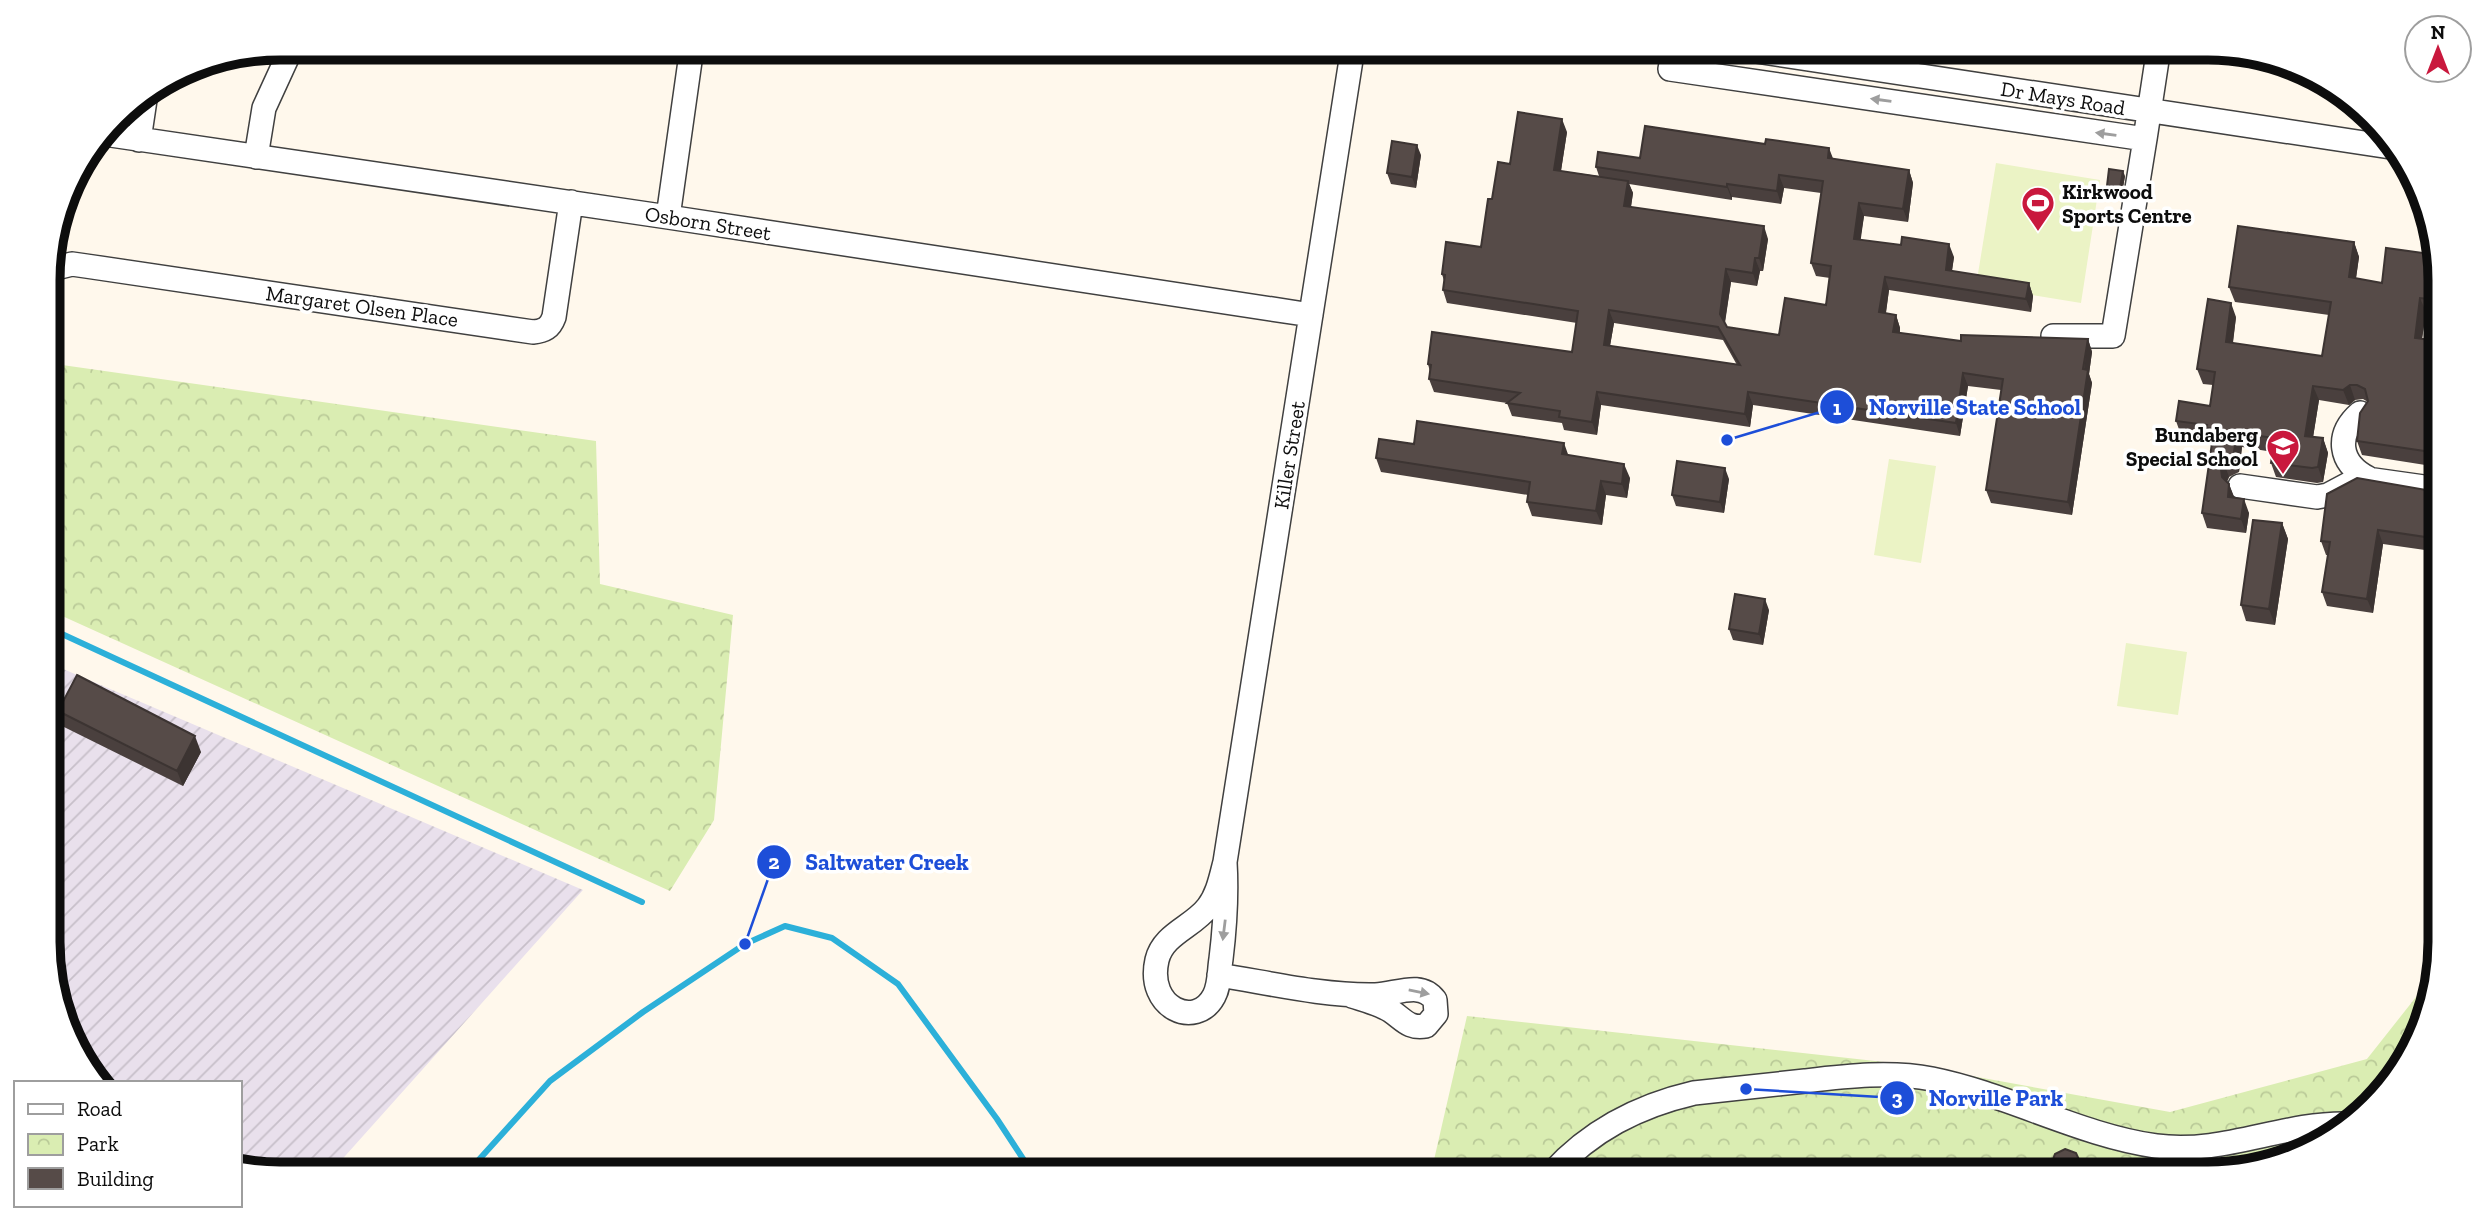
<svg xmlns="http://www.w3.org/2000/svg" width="2487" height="1221" font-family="'Zilla Slab',serif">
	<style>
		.industrial { fill: url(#industrial-furrows) }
		.park { fill: url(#park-crowns) }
		.pitch { fill: #ebf3c5 }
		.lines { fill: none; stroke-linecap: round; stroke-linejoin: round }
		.stream { stroke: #2cb0d9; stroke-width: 6 }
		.minor-casing { stroke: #404040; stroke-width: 26 }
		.minor { stroke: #fff; stroke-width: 23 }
		.wall { fill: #4a403e; fill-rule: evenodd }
		.shaded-wall { fill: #3c3432 }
		.building { fill: #564b48; stroke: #3c3432; stroke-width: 2; fill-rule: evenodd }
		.oneway { fill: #9e9e9e }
		.labels { text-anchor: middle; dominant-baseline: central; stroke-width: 7; stroke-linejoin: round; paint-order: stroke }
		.street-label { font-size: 21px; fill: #0d0d0d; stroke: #fff }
		.poi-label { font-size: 21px; font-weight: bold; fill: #0d0d0d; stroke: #fff; text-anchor: start }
		.rim { fill: none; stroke: #0d0d0d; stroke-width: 9 }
		.leader { fill: none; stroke: #1d4ed8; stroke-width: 2.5 }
		.callout-dot { fill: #1d4ed8; stroke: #fff; stroke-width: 2.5 }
		.mark-label { font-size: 21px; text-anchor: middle; font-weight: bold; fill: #fff }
		.callout-label { font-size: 23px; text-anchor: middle; font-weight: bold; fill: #1d4ed8; stroke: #fff; stroke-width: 7; stroke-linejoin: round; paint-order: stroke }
	</style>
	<defs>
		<pattern id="industrial-furrows" width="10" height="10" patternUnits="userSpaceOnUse" patternTransform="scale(1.75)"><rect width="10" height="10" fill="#e9e0ec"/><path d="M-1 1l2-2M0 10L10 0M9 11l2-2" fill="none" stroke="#c7bfc9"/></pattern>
		<pattern id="park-crowns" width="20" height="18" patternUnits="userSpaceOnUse" patternTransform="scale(1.75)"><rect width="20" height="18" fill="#daedb2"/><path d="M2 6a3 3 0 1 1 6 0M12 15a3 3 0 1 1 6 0" fill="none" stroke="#baca98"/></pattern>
	</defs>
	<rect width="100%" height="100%" fill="#fff8ec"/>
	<path class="industrial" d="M49,663L583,890L329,1174H280L240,1164V1083L95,1082L49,972Z"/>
	<path class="park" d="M48,363L596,441L600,584L733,615L714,820L670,891L49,610Z
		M2431,978L2416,1044L2337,1134L2222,1173H1431L1467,1016L1911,1065L2170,1112L2367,1059Z"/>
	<path class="pitch" d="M1996,163L2100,180L2081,303L1976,286Z
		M1889,459L1936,466L1921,563L1874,555Z
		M2126,643L2187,652L2178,715L2117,706Z"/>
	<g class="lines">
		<path class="stream" d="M49,628L642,902
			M466,1174L550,1081L643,1012L745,944L785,926L832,938L898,984L997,1119L1033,1174"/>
		<defs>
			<path id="minor" d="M1674,47L1670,69L2145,139L2159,47
				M1730,47L2397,148
				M104,134L668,217L1311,315
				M139,140L146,93
				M256,157L264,108L292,47
				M668,217L692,47
				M48,270L72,264L86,266L533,332C544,331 550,328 554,317L571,202
				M2053,336H2113L2145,139
				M2360,413C2335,435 2339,463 2368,478
				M2240,486L2317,497L2328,495L2360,478L2438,489
				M1225,862C1227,895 1225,926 1221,959C1219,971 1220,985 1214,996C1196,1030 1146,1008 1157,960C1163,934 1193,927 1208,907C1218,894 1221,877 1225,862L1353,47
				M1219,975C1270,983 1323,996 1375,995C1395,995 1420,980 1435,1000L1436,1014L1426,1026C1409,1029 1404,1020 1391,1011C1380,1004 1364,1000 1352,996
				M1552,1173C1591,1130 1638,1106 1694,1093C1731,1089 1768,1085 1805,1081C1848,1076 1890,1071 1932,1079C2007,1094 2082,1136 2156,1146C2223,1155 2281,1123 2346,1124"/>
		</defs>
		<use href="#minor" class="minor-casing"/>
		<use href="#minor" class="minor"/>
	</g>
	<path class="wall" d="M1567,132L1561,171L1599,176L1596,167L1640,158L1834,159L1909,170L1913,183L1908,222L1864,216L1860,240L1954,257L1952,271L2029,283L2033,296L2031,312L1889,290L1886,313L1896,315L1900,328V333L1961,341L2088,339L2092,352L2089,374L2092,383L2072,515L1991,503L1986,490L2001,390L1968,386L1960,436L1753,405L1750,427L1601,405L1597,435L1564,430L1562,423L1512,416L1507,403L1434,392L1429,379L1430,372L1428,364L1572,352L1577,323L1447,303L1443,290L1444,281L1442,274L1481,247L1492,199L1510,164ZM1629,184L1732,200V197L1781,204L1784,188L1821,193L1811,263L1816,276L1830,278L1826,305L1779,335L1727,327L1725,323L1731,282L1757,286L1760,271H1763L1768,239L1631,207L1633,193ZM1614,323L1723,340L1737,365L1610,346Z
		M1421,155L1416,188L1391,184L1387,173Z
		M2125,176L2122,193L2109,191L2107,186Z
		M2354,242L2359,257L2356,278L2382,283L2438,255V314L2426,312L2422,339L2438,341V467L2362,455L2357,441L2368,402L2363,399L2355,400L2349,405L2319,400L2313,437L2323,438L2328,453L2323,482L2317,483L2276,477L2271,463L2273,452L2242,447L2239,472L2229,477L2227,482L2229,484L2234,498L2249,513L2246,533L2207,528L2202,513L2212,443L2211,440L2181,435L2176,421L2210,406L2213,385L2203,384L2197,369L2236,317L2233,343L2322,356L2329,315L2235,302L2229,287Z
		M1568,455L1630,478L1627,498L1606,495L1602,525L1532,516L1527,502L1528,495L1381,472L1376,458Z
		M1729,479L1724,513L1676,506L1672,495Z
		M2438,492L2439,552L2383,544L2373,613L2327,606L2322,592L2328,555H2326L2321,541Z
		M2282,523L2288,539L2275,625L2246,621L2241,605Z
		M1769,610L1763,645L1733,640L1729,629Z
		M58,711L201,752L183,786L64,727Z"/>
	<path class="shaded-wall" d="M1562,119L1567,132L1559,183L1554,170Z
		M1417,145L1421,155L1416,188L1412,177Z
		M1829,148L1834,161L1828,158Z
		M1909,170L1913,183L1908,222L1903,209Z
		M2123,171L2125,176L2122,193L2120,188Z
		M1779,175L1784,188L1781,204L1777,191Z
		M1628,181L1633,193L1629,219L1624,206Z
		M1727,184L1732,197V200L1727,187Z
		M1859,203L1864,216L1859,252L1854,239Z
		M1764,226L1768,239L1763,271L1759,258Z
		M2354,242L2359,257L2354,292L2349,277Z
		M1949,244L1954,257L1950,283L1946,270Z
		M1755,258L1760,271L1757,286L1753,273Z
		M1726,269L1731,282L1724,327L1720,314Z
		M1885,277L1889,290L1884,325L1879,312Z
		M2029,283L2033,296L2031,312L2026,299Z
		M2420,298L2426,312L2420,352L2415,338Z
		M2231,303L2236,317L2231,356L2226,342Z
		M1609,310L1614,323L1608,357L1604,345Z
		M1896,315L1900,328L1898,344L1893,332Z
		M2088,339L2092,352L2089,374L2092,383L2072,515L2068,502Z
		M1963,373L1968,386L1960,436L1956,423Z
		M2350,385L2355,400L2349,405L2343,390Z
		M2313,386L2319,400L2311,450L2305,436Z
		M1597,392L1601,405L1597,435L1592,422Z
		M1748,392L1753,405L1750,427L1745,414Z
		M2237,433L2242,447L2239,472L2233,458Z
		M2323,438L2328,453L2323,482L2318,467Z
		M1564,443L1569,457L1562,454Z
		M2224,463L2229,477L2226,483L2222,477L2221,469Z
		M1624,464L1630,478L1627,498L1622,484Z
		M1725,468L1729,479L1724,513L1720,502Z
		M1601,481L1606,495L1602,525L1596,511Z
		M2229,484L2235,499L2228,497Z
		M2244,499L2249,513L2246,533L2241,519Z
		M2282,523L2288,539L2275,625L2269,609Z
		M2378,530L2383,544L2373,613L2367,599Z
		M1765,599L1769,610L1763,645L1759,634Z
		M195,736L201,752L183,786L177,771Z
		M2081,1164L2084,1173H2077Z"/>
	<path class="building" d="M1518,112L1562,119L1554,170L1628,181L1624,206L1764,226L1759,258H1755L1753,273L1726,269L1720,314L1727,327L1779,335L1785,298L1826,305L1831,266L1811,263L1823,181L1779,175L1777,191L1727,184V187L1596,167L1598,152L1640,158L1645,126L1765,144L1766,139L1829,148L1828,158L1909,170L1903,209L1859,203L1854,239L1901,245L1902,237L1949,244L1946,270L2029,283L2026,299L1885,277L1879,312L1896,315L1893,332L1961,341V335L2088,339L2083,369L2088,370L2068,502L1986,490L2003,379L1963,373L1956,423L1748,392L1745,414L1597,392L1592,422L1559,417L1560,411L1507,403L1520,393L1429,379L1431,365L1428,364L1432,332L1572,352L1578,311L1443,290L1445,275L1442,274L1446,242L1481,247L1488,199H1492L1498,162L1510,164ZM1609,310L1718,327L1740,365L1604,345Z
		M1392,141L1417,145L1412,177L1387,173Z
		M2109,169L2123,171L2120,188L2107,186Z
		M2238,226L2354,242L2349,277L2382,283L2386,248L2438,255V300L2420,298L2415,338L2438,341V453L2357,441L2360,413L2368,401L2365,389L2357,385H2350L2343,390L2313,386L2305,436L2323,438L2318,467L2312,468L2271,463L2275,438L2237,433L2233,458L2224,463L2221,469L2222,477L2229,484L2228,497L2244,499L2241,519L2202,513L2214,429L2206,428L2207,425L2176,421L2179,401L2210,406L2215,372L2197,369L2208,299L2231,303L2226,342L2322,356L2331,302L2229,287Z
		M1417,421L1564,443L1562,454L1624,464L1622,484L1601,481L1596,511L1527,502L1530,482L1376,458L1379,439L1414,444Z
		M1677,461L1725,468L1720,502L1672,495Z
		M2357,478L2438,492L2439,539L2378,530L2367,599L2322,592L2330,542L2321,541L2327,494Z
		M2253,520L2282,523L2269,609L2241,605Z
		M1735,594L1765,599L1759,634L1729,629Z
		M77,675L195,736L177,771L58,711Z
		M2065,1149L2076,1153L2081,1164L2077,1173H2055L2051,1165L2055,1154Z"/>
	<defs><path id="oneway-solid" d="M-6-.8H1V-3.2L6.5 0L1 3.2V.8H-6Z" transform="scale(1.75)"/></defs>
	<g class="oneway">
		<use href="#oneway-solid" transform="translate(1881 100) rotate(-172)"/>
		<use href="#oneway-solid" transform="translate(2106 134) rotate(-172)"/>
		<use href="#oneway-solid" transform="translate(1224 930) rotate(97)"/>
		<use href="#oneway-solid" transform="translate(1419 992) rotate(11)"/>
	</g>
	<defs>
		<symbol id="stadium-pin" viewBox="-11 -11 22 30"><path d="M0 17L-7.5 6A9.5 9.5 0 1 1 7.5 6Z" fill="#c9183d" stroke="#fff"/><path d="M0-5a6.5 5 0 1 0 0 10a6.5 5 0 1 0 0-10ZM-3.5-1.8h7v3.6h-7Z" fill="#fff"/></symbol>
		<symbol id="school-pin" viewBox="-11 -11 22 30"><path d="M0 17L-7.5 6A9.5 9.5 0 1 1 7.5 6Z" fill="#c9183d" stroke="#fff"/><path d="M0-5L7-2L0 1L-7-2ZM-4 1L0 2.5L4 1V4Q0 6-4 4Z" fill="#fff"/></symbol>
	</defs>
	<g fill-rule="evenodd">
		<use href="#stadium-pin" x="2019" y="184" width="38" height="52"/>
		<use href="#school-pin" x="2264" y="427" width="38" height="52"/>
	</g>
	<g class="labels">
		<g class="street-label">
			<text transform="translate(2063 98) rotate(9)">Dr Mays Road</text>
			<text transform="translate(708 223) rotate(9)">Osborn Street</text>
			<text transform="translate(362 306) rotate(8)">Margaret Olsen Place</text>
			<text transform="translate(1289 455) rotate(-81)">Killer Street</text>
		</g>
		<g class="poi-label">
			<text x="2062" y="191">Kirkwood<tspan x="2062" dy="24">Sports Centre</tspan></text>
			<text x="2258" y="434" text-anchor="end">Bundaberg<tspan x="2258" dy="24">Special School</tspan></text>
		</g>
	</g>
	<path d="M0 0H2487V1221H0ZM280 60H2208A220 220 0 0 1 2428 280V942A220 220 0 0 1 2208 1162H280A220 220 0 0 1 60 942V280A220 220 0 0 1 280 60Z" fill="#fff" fill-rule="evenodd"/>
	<path class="rim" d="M280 60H2208A220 220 0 0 1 2428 280V942A220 220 0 0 1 2208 1162H280A220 220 0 0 1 60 942V280A220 220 0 0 1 280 60Z"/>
	<path class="leader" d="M1727 440L1837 407M745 944L774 862M1746 1089L1897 1098"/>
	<g class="callout-dot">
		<circle cx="1727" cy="440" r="7"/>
		<circle cx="745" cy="944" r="7"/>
		<circle cx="1746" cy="1089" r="7"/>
		<circle cx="1837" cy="407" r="18"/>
		<circle cx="774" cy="862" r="18"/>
		<circle cx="1897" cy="1098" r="18"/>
	</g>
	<g class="mark-label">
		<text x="1837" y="415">1</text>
		<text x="774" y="869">2</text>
		<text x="1897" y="1105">3</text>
	</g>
	<g class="callout-label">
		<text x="1975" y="415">Norville State School</text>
		<text x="887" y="870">Saltwater Creek</text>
		<text x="1996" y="1106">Norville Park</text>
	</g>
	<rect x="14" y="1081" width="228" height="126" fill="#ffffff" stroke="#9e9e9e" stroke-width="2"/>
	<rect x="28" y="1104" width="35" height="10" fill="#ffffff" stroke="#9e9e9e" stroke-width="2"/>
	<text x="77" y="1116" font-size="21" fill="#0d0d0d">Road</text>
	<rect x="28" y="1134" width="35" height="21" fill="url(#park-crowns)" stroke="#9e9e9e" stroke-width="2"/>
	<text x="77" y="1151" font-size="21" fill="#0d0d0d">Park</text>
	<rect x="28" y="1168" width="35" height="21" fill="#564b48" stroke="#9e9e9e" stroke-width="2"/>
	<text x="77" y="1186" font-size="21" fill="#0d0d0d">Building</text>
	<g transform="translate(2438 49)"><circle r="33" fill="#ffffff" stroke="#9e9e9e" stroke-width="2"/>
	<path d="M0-5L12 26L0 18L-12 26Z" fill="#c9183d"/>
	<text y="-10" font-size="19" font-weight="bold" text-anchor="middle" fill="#0d0d0d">N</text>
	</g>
</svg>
